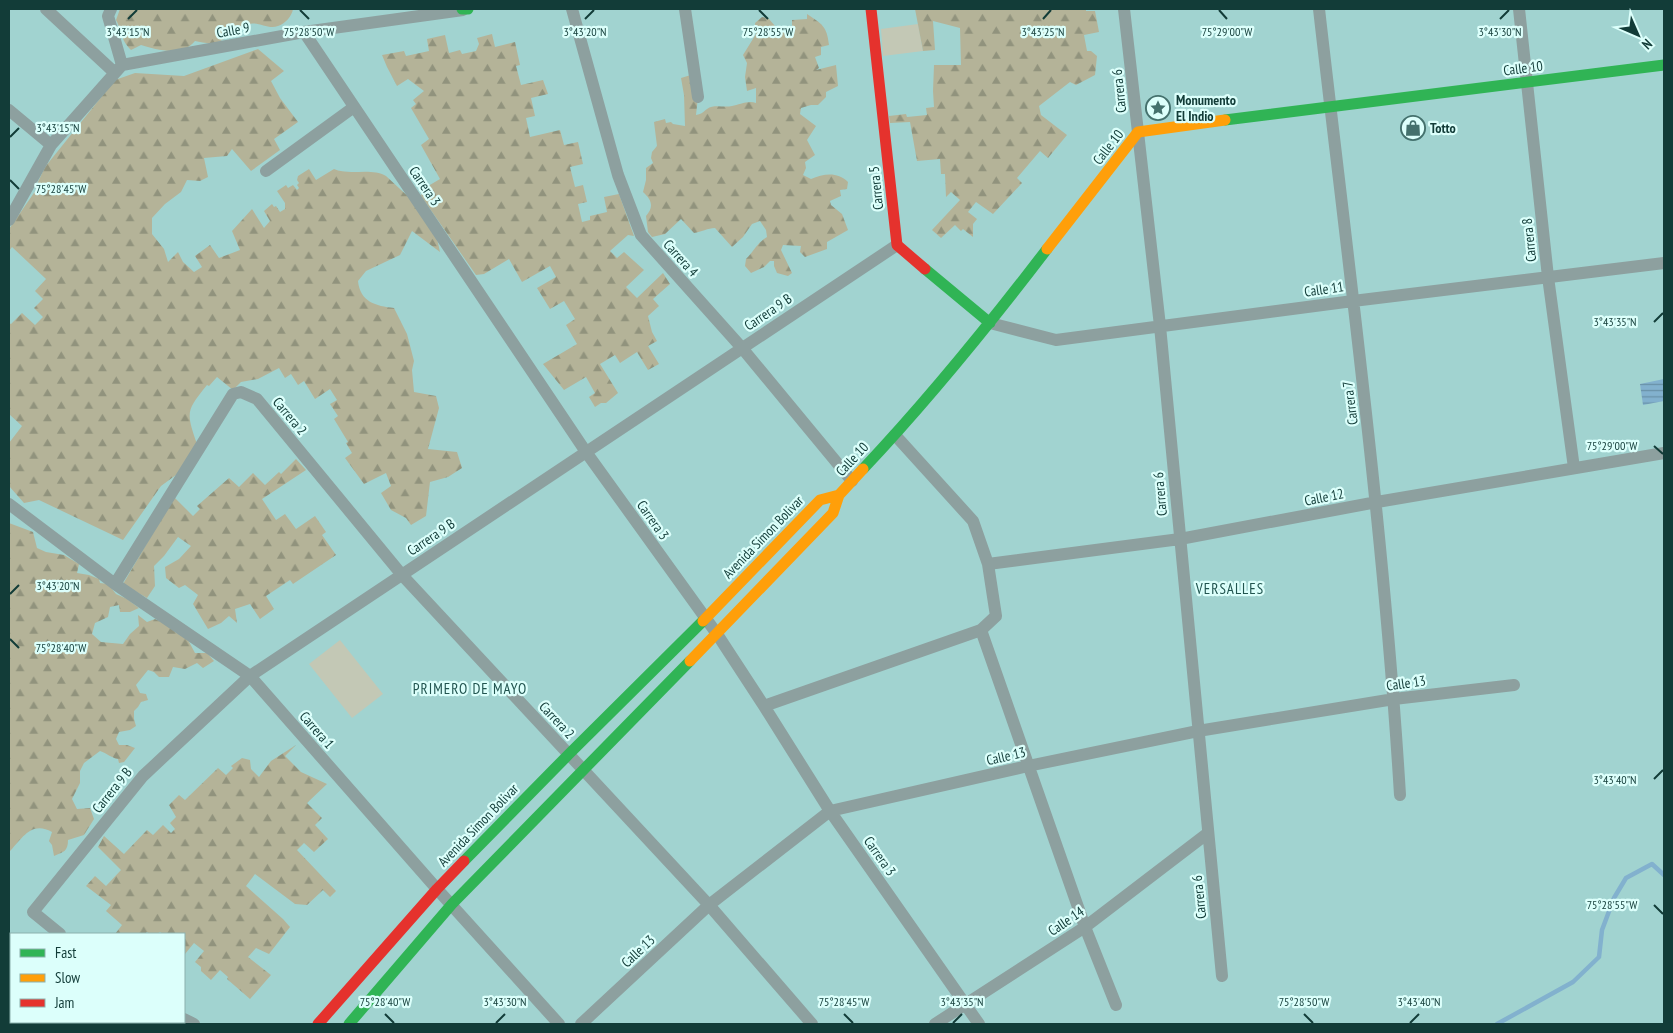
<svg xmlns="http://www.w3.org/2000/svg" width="1673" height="1033" font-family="'PT Sans Narrow',sans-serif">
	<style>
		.green { fill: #c3c8b5 }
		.forest { fill: url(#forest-firs) }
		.water { fill: url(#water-rules) }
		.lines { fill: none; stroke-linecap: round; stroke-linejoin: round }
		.stream { stroke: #82b1ce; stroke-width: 4.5 }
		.street { stroke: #8da09f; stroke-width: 12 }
		.fast { stroke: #30b455; stroke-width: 11 }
		.slow { stroke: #ff9f0a; stroke-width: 11 }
		.jam { stroke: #e5322d; stroke-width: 11 }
		.ticks { fill: none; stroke: #123c38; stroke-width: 2 }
		.labels { text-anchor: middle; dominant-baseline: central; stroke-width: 4.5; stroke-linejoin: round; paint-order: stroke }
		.street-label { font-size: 14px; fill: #123c38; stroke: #dcfffb }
		.poi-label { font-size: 14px; font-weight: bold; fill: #123c38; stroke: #dcfffb; text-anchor: start }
		.neighbourhood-label { font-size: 15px; letter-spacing: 1px; fill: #21544f; stroke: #dcfffb }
		.ticks-label { font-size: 12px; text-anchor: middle; fill: #123c38; stroke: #dcfffb; stroke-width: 4.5; stroke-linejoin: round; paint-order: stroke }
	</style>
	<defs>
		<pattern id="forest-firs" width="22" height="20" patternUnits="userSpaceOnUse" patternTransform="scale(1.25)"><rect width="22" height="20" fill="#b4b398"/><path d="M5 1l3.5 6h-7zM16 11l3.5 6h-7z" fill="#91937d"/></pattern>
		<pattern id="water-rules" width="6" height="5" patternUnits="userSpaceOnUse" patternTransform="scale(1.25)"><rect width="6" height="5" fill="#82b1ce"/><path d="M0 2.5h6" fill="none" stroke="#6991a8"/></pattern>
	</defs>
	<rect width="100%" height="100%" fill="#a1d3d0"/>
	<path class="green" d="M918,24L923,51L883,56L881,29Z
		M340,640L383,694L352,718L309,664Z"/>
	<path class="forest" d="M120,9H293C292,16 285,24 278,26C268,30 259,21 248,24C234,27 230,37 218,42C211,45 202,42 195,41C182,57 157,50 141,45L131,50C120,39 123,33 116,20Z
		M915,9H1086V11H1095L1099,32L1084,35L1087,51H1091L1097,56L1095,75L1076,85L1070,82L1039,106L1041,115L1067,135L1048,158L1040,151L1017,178L1022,183L993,214L976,202L968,212L977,219L973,224V237L963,229L961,231L955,225L941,238L932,230L960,200L951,192L946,197L945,174H941L940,159L917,161L910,122L890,123L889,116L906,114L907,117L927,115L926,108L934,107L933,91L934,65H961L960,28L933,21L935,50L923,51Z
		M807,14C822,24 827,26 829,45L821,47V55L815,57L819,68L816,70L836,65L838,86L826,92V97L818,105H811L801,108L800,114L816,126L807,140L815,155L805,162L806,168L803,175L811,179C823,174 837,171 848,182L847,189L840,190L841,196L830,201L831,205L842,214L848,230L827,242V249L805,257L800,252L801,246L783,245L781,250L792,273L788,276L777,273L774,266V261H770L764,267L751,273L745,266L746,259C754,251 757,243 767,237L766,230L760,221L752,224L743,237L732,247L715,228C708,228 701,232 694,233L681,219L665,234L652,237L648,232L646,216C654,207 652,200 643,192L646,180V168L653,163L651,158L652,152L657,146L654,122L665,119L666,123L671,122L673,124L685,126L684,95L681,78L694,74L698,97L696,115C702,114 703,112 707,109C714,104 724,108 732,106C739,105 748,100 756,103V88L747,91L745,77L747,63L743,55L756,34L755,23L762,17L768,18L776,27L792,26V20L807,19Z
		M492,34L495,47L515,42L520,65L516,66L521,85L543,80L548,94L531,98L535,116L526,118L530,137L560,130L564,145L578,142L583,164L570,167L575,187L583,185L587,202L578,204L582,222L590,220V216L607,212L604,197L619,194L634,236L628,235L610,251L617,258L624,252L644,270L626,287L637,298L663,273L670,284L653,299L659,306L648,316L652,332L657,341L648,346L659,364L648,370L637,352L620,363L615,355L600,364L618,393L606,403H601L595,407L589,397L595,393L586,377L564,390L543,364L577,344L566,325L575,319L564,301L550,309L537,288L556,277L550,266L522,282L509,259L484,274L476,275L421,196L423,189L440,179L421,145L429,139L411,108L416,104L413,100L424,91L408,79L397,86L387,67L382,55L404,51L406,56L429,51L427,39L445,35L449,53L460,50L462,54L476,51L479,44L477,38Z
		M258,49L284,71L271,81L280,98L298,122L274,139L280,150L251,171L232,149L227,156L204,158L208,177L200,181L187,180L181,192L165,204L152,218V234L164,249L168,262L178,252L183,262L194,272L202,267L195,256L210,245L219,258L240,250L232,231L252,209L264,228L270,221L264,211L272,204L274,207L276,206L280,212L285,209V203L277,191L286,185L288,188L293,185L297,190L299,188L297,185L299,183L297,180L298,176L309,169L316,180L334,169C349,176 371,167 386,176L413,201L436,234L440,252L412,231L400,255L366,271L358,281C360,302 376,306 394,308L407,334L414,361L412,370L414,392L436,396L439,408L428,449L457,452L462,468L448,477L430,482L426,516L411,525L406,518L391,510L381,493L391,486L386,473L364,484L345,458L352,453L346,443L348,442L334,419L338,416L330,404L337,400L330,389L315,399L304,381L298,385L291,374L285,378L279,368L258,379L241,382L233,390L217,377L209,386L207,385C186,411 186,412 197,444L180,472L161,486L123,540L39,500L24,503L9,486V443L22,426L9,414V323L11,324L22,313L35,325L43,317L34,308L43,299L35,291L46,279L12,247L9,251V229L36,190L37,184L45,167L115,80L135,73L184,76Z
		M296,459L306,470L262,499L276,520L285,514L296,529L315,516L326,532L322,535L336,555L293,584L290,580L266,596L274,609L260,619L250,604L235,609L237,623L229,616L221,623L208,629L193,604L198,595L185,585L179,588L166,578L165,567L179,559L191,546L178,537L164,556L154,566L155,586L147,598L123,584L174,497L193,516L200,509L197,506L229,478L239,487L253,473L265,485L279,472L281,474Z
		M9,523L33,532L37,548L46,552L64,555L79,564L77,573L89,575L99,579L100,583L108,584L116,594L127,599L139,608L130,612H120L119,605L110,607L108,617L95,623L92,634L101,642L123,644L130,634L139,626L138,615L147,622L155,619L168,625L187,638L195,653H207L214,661L203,668L197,663L185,669L173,667L169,677H159L154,672L148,670L136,685L140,693L146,694L148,700L141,702L138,707L134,711V719L136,726L130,730L119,732L116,739L119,745H127L135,748L124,762L119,763L118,759C111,758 107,753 100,751L84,763L80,771V783L72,799L77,809L90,808L94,819L84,835L68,840C68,851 64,852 54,856L52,845L49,841L52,832C31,820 22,839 9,852Z
		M296,745L285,756L301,772L327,784L307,803L322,818L315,825L328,839L314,852L304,843L297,850L336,891L330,897L323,890L307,905L295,904L255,874L246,886L283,919L290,927L269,954L256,948L248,957L271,975L250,999L227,979L228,977L220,970L211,980L201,971V967L195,962L204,951L194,943L185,954L184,934H163L160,932L157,934H149L147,932L145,934H115L122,925L106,911L111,905L86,886L95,876L106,886L121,870L98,847L104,836L124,854L147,830L153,835L163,825L171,833L175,829L170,823L176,817L169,805L179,795L185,800L218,768L226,775L233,768L231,766L242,758L250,760L251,769L259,777L271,761Z"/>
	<path class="water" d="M1664,379V401L1643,405L1640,384Z"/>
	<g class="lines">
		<path class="stream" d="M1497,1024L1573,982L1599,957L1602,930L1614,898L1626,878L1652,864L1664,875"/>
		<path class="street" d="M46,9L115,73
			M111,9L108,16L122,65
			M572,9L618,175L641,235L742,348L852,481
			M685,9L698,97
			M1124,9L1160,326L1222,976
			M1319,9C1349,271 1384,532 1400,795
			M1519,9L1548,277L1574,468
			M304,32L586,452L717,634L764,706L830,811L979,1024
			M9,110L51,145
			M266,171L354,107
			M9,220L51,145L122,65L304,32L463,10
			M990,323L1056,340L1353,301L1664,263
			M9,504L115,584L250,676L437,889L559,1024
			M988,564L1180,539L1377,502L1664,453
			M115,584L233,394L241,392L257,399L402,575L709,905L812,1024
			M981,630L1085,927L1116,1005
			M764,706L981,630L996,616L988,564L973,521L895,435
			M60,934L33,912L143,776L250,676L897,245
			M184,1019L194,1024
			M64,1024L66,1022
			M581,1024L709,905L830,811L1028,766L1198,731L1394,699L1514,685
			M935,1024L1085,927L1208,833"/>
		<path class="fast" d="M462,9H468
			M1225,120L1664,65
			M925,269L990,323
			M863,469C929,399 989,325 1047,249
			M464,861L569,754L703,621
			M349,1024L452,904L690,661"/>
		<path class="slow" d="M1047,249L1138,132L1225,120
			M703,621L820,500L839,495
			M690,661L833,513L839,495L863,469"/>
		<path class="jam" d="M871,9L897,245L925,269
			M318,1024L437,889L464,861"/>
	</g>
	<path class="ticks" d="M300,10L309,19M759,10L768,19M1219,10L1227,19M128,19L137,10M585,19L594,10M1043,19L1051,10M1500,19L1509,10M10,137L19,128M10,180L19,189M1654,322L1663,313M1654,446L1663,454M10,594L19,585M10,639L19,648M1654,779L1663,770M1654,905L1663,914M385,1014L394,1023M844,1014L853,1023M1304,1014L1313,1023M496,1023L505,1014M953,1023L962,1014M1410,1023L1419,1014"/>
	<defs>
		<symbol id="sight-ring" viewBox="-11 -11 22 22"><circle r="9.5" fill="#dcfffb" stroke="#44716d" stroke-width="1.5"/><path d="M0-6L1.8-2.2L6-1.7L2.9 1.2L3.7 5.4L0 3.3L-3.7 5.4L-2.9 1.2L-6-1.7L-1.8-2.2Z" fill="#44716d"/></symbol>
		<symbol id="shop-ring" viewBox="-11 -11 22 22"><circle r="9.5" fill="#dcfffb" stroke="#44716d" stroke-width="1.5"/><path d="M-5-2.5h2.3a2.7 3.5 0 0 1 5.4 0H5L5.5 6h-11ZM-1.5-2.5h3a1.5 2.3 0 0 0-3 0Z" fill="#44716d"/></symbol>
	</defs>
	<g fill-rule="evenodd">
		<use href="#sight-ring" x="1144" y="94" width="28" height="28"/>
		<use href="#shop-ring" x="1399" y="114" width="28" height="28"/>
	</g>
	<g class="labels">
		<g class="street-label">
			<text transform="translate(233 30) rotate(-10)">Calle 9</text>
			<text transform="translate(1523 68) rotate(-7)">Calle 10</text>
			<text transform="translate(1119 91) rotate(-96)">Carrera 6</text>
			<text transform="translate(1108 147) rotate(-52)">Calle 10</text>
			<text transform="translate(425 186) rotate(56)">Carrera 3</text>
			<text transform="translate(876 188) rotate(-96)">Carrera 5</text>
			<text transform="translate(1529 240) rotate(-96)">Carrera 8</text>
			<text transform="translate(681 258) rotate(48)">Carrera 4</text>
			<text transform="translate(1324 289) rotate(-8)">Calle 11</text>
			<text transform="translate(768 312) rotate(-34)">Carrera 9 B</text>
			<text transform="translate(1350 403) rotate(-97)">Carrera 7</text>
			<text transform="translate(290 416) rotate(50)">Carrera 2</text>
			<text transform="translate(852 459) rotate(-47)">Calle 10</text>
			<text transform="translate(1160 494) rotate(-95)">Carrera 6</text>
			<text transform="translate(1324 497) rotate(-11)">Calle 12</text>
			<text transform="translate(653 520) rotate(55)">Carrera 3</text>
			<text transform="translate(431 537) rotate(-34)">Carrera 9 B</text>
			<text transform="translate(763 537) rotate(-46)">Avenida Simon Bolivar</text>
			<text transform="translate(1406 683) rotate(-8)">Calle 13</text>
			<text transform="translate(557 720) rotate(47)">Carrera 2</text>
			<text transform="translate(317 730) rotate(49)">Carrera 1</text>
			<text transform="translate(1006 756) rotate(-13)">Calle 13</text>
			<text transform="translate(112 790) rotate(-51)">Carrera 9 B</text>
			<text transform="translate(478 825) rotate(-46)">Avenida Simon Bolivar</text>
			<text transform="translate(880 856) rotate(55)">Carrera 3</text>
			<text transform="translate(1199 897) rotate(-96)">Carrera 6</text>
			<text transform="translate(1066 921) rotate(-34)">Calle 14</text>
			<text transform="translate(638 951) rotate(-43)">Calle 13</text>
		</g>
		<g class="poi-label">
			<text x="1176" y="100">Monumento<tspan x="1176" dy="16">El Indio</tspan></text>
			<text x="1430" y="128">Totto</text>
		</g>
		<g class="neighbourhood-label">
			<text x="1230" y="588">VERSALLES</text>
			<text x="470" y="688">PRIMERO DE MAYO</text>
		</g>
	</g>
	<g class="ticks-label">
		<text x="128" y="36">3°43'15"N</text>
		<text x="309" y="36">75°28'50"W</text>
		<text x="585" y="36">3°43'20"N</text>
		<text x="768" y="36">75°28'55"W</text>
		<text x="1043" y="36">3°43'25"N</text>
		<text x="1227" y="36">75°29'00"W</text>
		<text x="1500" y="36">3°43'30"N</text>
		<text x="58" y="132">3°43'15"N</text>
		<text x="61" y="193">75°28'45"W</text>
		<text x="1615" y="326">3°43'35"N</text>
		<text x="1612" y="450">75°29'00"W</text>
		<text x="58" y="590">3°43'20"N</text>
		<text x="61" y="652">75°28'40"W</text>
		<text x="1615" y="784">3°43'40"N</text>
		<text x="1612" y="909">75°28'55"W</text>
		<text x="385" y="1006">75°28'40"W</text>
		<text x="505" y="1006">3°43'30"N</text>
		<text x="844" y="1006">75°28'45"W</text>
		<text x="962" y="1006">3°43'35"N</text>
		<text x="1304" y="1006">75°28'50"W</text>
		<text x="1419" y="1006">3°43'40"N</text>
	</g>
	<rect width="1673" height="1033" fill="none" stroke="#123c38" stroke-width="20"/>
	<rect x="10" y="933" width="175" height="90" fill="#dcfffb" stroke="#8bb1ad"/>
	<rect x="20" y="949" width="25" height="8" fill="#30b455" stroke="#8bb1ad"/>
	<text x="55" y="958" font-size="15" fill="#123c38">Fast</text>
	<rect x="20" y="974" width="25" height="8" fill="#ff9f0a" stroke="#8bb1ad"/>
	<text x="55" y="983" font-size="15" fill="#123c38">Slow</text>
	<rect x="20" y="999" width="25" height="8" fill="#e5322d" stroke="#8bb1ad"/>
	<text x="55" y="1008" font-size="15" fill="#123c38">Jam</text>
	<g transform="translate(1638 35) rotate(135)" stroke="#dcfffb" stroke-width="4" paint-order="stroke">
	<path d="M0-4L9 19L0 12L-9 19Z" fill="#123c38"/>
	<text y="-8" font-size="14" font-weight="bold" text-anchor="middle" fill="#123c38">N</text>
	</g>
</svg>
